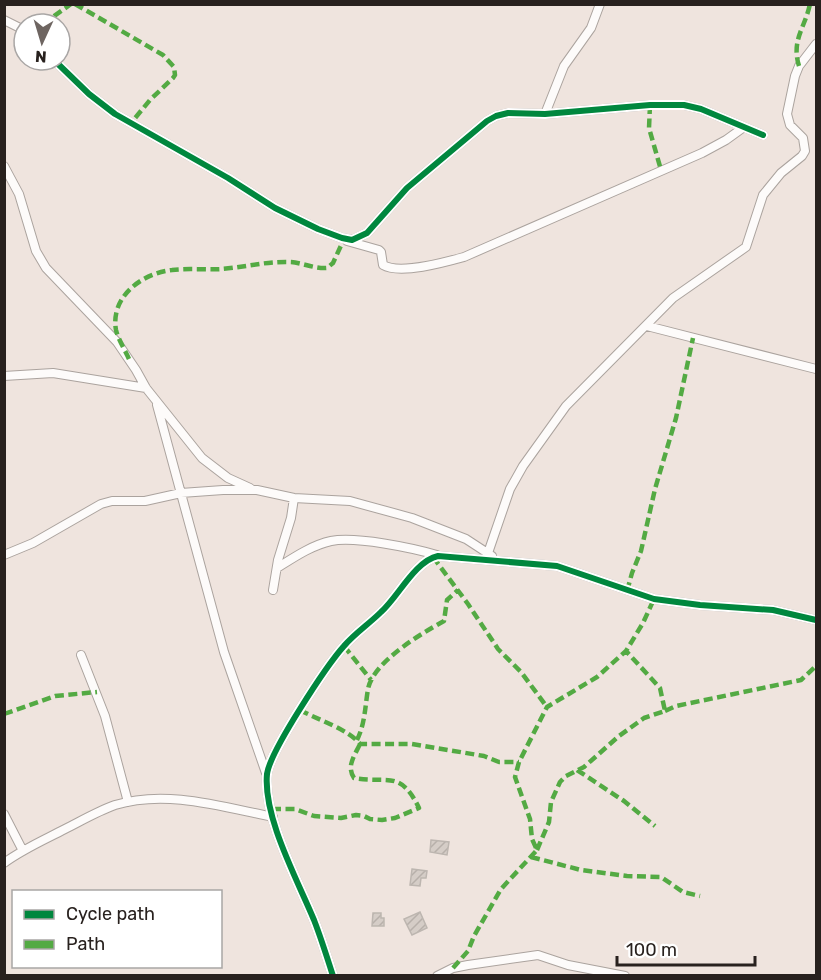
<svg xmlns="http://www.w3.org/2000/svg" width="821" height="980" font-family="Rubik,sans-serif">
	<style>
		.building { fill: url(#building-hatch); stroke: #bdb6b0; stroke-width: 1.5 }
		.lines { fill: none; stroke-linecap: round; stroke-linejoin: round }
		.minor-casing { stroke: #aba39e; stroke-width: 10 }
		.minor { stroke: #fdfbfa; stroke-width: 8 }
		.quiet { stroke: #53aa43; stroke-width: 4.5; stroke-dasharray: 9 4.5; stroke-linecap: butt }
		.cycleway-casing { stroke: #fff; stroke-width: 10 }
		.cycleway { stroke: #00873e; stroke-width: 6 }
	</style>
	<defs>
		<pattern id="building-hatch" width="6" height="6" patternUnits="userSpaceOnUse" patternTransform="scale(1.5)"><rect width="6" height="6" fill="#d5cdc7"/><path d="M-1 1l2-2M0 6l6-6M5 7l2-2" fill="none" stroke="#b7b0aa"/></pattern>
	</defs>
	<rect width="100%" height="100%" fill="#efe4de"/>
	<path class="building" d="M431,840L449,842L447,855L430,852Z
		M412,869L427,871L426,878H421L420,886L410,885Z
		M420,912L427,928L412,935L404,919Z
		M373,913H381V918H384V926H372Z"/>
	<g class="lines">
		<defs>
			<path id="minor" d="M4,20L24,30
				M54,60L89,94L115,114L228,178L275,208L318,229L342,238L352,240L367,233L407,188L487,121L496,116L508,113L545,114L650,105H684L701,109L763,135
				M545,114L564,66L591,28L600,4
				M4,166L19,194L36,251L46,268L117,342L136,370L146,388L202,458L228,478L250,488
				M347,241L379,250L381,252L383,265C400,275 446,262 464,257L702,153L726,140L744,127
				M647,326L816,369
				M4,376L53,373L146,388
				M157,405L224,652L266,773
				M488,553L510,489L523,466L566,406L673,298L746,247L763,195L781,173L802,156L805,151L803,138L790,125L787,114L795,76L799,66L816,44
				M4,555L33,543L101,504L112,501H145L181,493L223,490H257L294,498L350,501L412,518L466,539L492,556
				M277,568C293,558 312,545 331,541C356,536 412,548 437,555
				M273,590L278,560L291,518L294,498
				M81,655L105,716L128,802
				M4,814L23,851
				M4,863C23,849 44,840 65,829C81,821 98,811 115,805C166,789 223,807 273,817
				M333,976C327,957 321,938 314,920C297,879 263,817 267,774C270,751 327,665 344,646C355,633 369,624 381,612C398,597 415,561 438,556L557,566L654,599L700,605L773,610L816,620
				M437,976L453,968L468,965L538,955L568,965L625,976"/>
		</defs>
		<use href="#minor" class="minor-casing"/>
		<use href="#minor" class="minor"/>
		<path class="quiet" d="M75,4L163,55L174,67L175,75L173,78L150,100L131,123
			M43,24L71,4
			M799,66C791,40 805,28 810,4
			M650,105L649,128L661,170
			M129,359C125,350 118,339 116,330C110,297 142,273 172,270C188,268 206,270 222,269C246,267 267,261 291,262C303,263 315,269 327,268L333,263L344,239
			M433,557L468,604L498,649L521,672L547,707
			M627,591L632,573L641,551L655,489L676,418L693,338
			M344,646L371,680
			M300,710C318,720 348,729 360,744H412L484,756L499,762H519
			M665,711L676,706L801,680L816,666
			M4,714L55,696L97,692
			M357,740C365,724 365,707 368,689C373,662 422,633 444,621L447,600L458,590
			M577,770L624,801L655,826
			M272,809H295L314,816L341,818L356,815L364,816L370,819L382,820L395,818L419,808C400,769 388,784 354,778C346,766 355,755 360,744
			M537,850L549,822L551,802L560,782L566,776L584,767L619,736L644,718L665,711L660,688L626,651
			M531,857L581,870L627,876L661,877L683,892L700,896
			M453,968L468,951L474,936L501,889L537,850L532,839L530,819L515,777L519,762L547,707L597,677L626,651L643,623L654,599"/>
		<defs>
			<path id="cycleway" d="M54,60L89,94L115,114L228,178L275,208L318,229L342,238L352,240L367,233L407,188L487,121L496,116L508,113L545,114L650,105H684L701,109L763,135
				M333,976C327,957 321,938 314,920C297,879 263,817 267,774C270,751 327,665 344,646C355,633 369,624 381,612C398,597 415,561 438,556L557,566L654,599L700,605L773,610L816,620"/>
		</defs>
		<use href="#cycleway" class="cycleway-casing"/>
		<use href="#cycleway" class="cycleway"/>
	</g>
	<rect width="821" height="980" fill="none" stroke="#28211e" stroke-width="12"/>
	<rect x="12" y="890" width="210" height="78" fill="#ffffff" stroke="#a9a6a5" stroke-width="1.5"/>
	<rect x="24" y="910" width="30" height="9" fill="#00873e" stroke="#a9a6a5" stroke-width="1.5"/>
	<text x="66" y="920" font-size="18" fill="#28211e">Cycle path</text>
	<rect x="24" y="940" width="30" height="9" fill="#53aa43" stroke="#a9a6a5" stroke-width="1.5"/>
	<text x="66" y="950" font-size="18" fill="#28211e">Path</text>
	<g transform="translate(42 42) rotate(184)"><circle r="28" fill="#ffffff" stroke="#a9a6a5" stroke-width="1.5"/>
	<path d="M0-4.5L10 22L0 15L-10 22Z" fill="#6e6561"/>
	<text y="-9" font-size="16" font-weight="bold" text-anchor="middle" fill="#28211e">N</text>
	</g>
	<path d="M617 956v9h138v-9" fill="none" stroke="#28211e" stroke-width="3"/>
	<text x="626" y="956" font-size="18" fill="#28211e" stroke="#ffffff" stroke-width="4.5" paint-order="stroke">100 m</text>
</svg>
